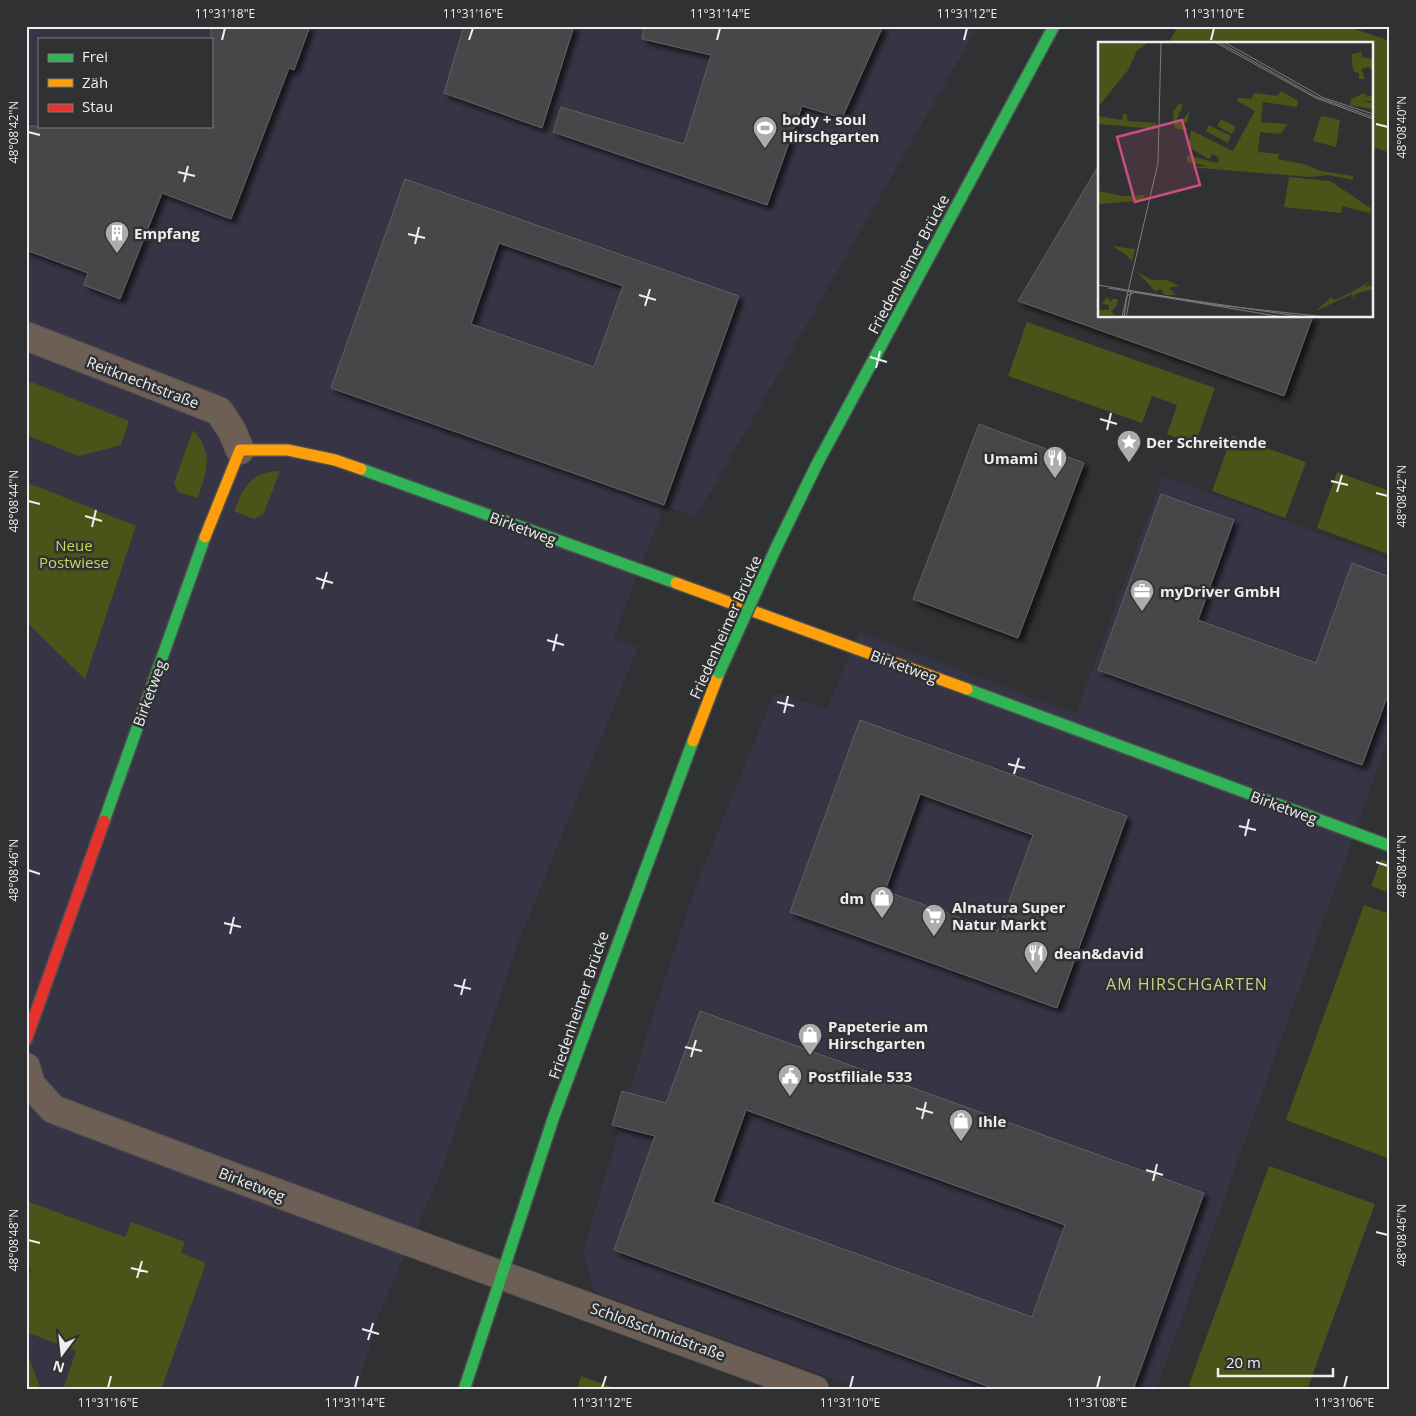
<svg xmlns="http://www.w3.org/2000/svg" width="1416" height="1416" font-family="'Open Sans',sans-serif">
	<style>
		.commercial { fill: #373545; fill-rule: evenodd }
		.green { fill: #4b5318 }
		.building { fill: #474748; stroke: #606061; fill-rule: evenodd; filter: url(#shadow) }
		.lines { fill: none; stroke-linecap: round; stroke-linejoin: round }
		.street-casing { stroke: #4e4f50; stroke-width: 30 }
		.fast-casing { stroke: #4e4f50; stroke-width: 14 }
		.slow-casing { stroke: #4e4f50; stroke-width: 14 }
		.jam-casing { stroke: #4e4f50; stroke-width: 14 }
		.street { stroke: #6d5f55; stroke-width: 28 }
		.fast { stroke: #30b455; stroke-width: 11 }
		.slow { stroke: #ff9f0a; stroke-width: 11 }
		.jam { stroke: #e5322d; stroke-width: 11 }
		.fast-bridge-casing { stroke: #4e4f50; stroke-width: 14; stroke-linecap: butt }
		.fast-bridge { stroke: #30b455; stroke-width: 11 }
		.ticks { fill: none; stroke: #eceeef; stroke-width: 2 }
		.labels { text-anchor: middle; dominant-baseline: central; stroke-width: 5; stroke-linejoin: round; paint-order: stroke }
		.poi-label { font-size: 15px; font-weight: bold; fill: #eceeef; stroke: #2f3133; text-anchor: start }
		.street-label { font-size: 15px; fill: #eceeef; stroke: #2f3133 }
		.park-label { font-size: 15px; fill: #c6d859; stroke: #2f3133 }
		.neighbourhood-label { font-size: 16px; letter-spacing: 1px; fill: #c9d184; stroke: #2f3133 }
		.inset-road { fill: none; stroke: #7b7d7e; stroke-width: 1 }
		.view { fill: #cc4e80; fill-opacity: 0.15; stroke: #cc4e80; stroke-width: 2.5 }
		.inset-edge { fill: none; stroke: #eceeef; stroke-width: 2.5 }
		.neatline { fill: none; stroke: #eceeef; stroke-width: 2 }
		.ticks-label { font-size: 12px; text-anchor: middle; fill: #eceeef }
	</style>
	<defs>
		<filter id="shadow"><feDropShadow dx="4.5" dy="4.5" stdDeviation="2.5" flood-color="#0009"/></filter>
	</defs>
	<rect width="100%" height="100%" fill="#303132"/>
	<path class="commercial" d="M26,26H978L696,517L664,506L613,639L638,647L517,946L440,1174L379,1314L357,1390H26V622L85,678L136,526L26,482ZM39,39H211V126H39Z
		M1163,476L1390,560V734L1156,1390H864L594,1292L583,1252L647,1033L695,888L775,692L827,709L859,632L1076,714Z"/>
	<path class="green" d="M1178,26H1346L1390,41V153L1376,148L1372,156V44H1168Z
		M1027,322L1215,388L1195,444L1167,434L1177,405L1152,396L1142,423L1008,376Z
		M26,380L129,421L121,445L79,456L26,435Z
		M193,430C215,455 206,470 198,498L178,492L174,483Z
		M1232,436L1306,462L1285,518L1212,491Z
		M280,471L264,513L254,519L234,511C245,485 249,473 280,471Z
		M1337,472L1390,491V555L1317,528Z
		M26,482L136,526L85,679L26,622Z
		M1381,859L1390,862V893L1371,886Z
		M1364,905L1390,914V1159L1286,1120Z
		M1269,1166L1375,1204L1307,1390H1187Z
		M26,1201L125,1237L131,1222L185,1242L181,1253L206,1263L161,1390H63L76,1351L26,1332V1282L31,1268L26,1267Z
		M26,1350L41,1390H26Z
		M581,1376L620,1390H577Z"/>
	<path class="building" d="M211,26H310L294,70L289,68L231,219L162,193L120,299L84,285L88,273L26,250V126H211Z
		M464,26H574L542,128L444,93Z
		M644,26H883L842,118L802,106L767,205L553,132L561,107L684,144L711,55L642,39Z
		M1100,163V316H1313L1284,396L1018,301Z
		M405,179L739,296L664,505L331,388ZM499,243L623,286L594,367L471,324Z
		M979,424L1084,463L1018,638L913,599Z
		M1161,494L1234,520L1198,620L1316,663L1352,563L1390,577V689L1362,765L1098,670Z
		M860,720L1127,816L1057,1008L790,912ZM920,794L1033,835L998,931L885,891Z
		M700,1011L1204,1193L1133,1390H998L614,1250L655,1136L612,1125L622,1091L666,1103ZM746,1110L1065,1225L1032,1317L713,1202Z"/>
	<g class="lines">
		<defs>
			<path id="street" d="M26,336L219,411L232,431L240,450
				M26,1067L31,1085L53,1109C306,1206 561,1296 815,1390"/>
			<path id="fast" d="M361,469L676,583
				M776,548L817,464L1054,26
				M967,689L1390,846
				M104,821L205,537
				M464,1390L553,1119L693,741"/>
			<path id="slow" d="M205,537L240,450H288L335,460L361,469
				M676,583L967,689
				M693,741L719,673"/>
			<path id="jam" d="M26,1040L104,821"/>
		</defs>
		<use href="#street" class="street-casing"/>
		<use href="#fast" class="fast-casing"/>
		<use href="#slow" class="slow-casing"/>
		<use href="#jam" class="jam-casing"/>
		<use href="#street" class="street"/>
		<use href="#fast" class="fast"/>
		<use href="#slow" class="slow"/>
		<use href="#jam" class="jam"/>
		<defs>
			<path id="fast-bridge" d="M719,673L776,548"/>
		</defs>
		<use href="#fast-bridge" class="fast-bridge-casing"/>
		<use href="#fast-bridge" class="fast-bridge"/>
	</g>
	<path class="ticks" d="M222,40L225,28M469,40L473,28M717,40L720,28M964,40L967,28M1211,40L1214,28M1376,124L1388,127M28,132L40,135M178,172L195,176M184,182L188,166M408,234L425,238M415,244L419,227M639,295L656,300M645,306L650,289M870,357L887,362M876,368L880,351M1100,419L1117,424M1107,430L1111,413M1331,481L1348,485M1337,492L1342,475M1376,493L1388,496M28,501L40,504M85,516L102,521M92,527L96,510M316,578L333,583M322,589L327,572M547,640L564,645M553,651L557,634M777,702L794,706M784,713L788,696M1008,764L1025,768M1014,774L1019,758M1239,826L1256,830M1245,836L1249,819M1376,862L1388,866M28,870L40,874M224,923L241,927M230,934L234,917M454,985L471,989M461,995L465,979M685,1047L702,1051M691,1057L696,1040M916,1108L933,1113M922,1119L926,1102M1146,1170L1163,1175M1153,1181L1157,1164M1376,1232L1388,1235M28,1240L40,1243M131,1268L148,1272M137,1278L142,1261M362,1329L379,1334M368,1340L373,1323M108,1388L111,1376M355,1388L358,1376M602,1388L606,1376M850,1388L853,1376M1097,1388L1100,1376M1344,1388L1347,1376"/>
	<defs>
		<symbol id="stadium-pin" viewBox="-11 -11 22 30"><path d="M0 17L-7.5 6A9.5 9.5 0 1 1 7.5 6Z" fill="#aaacad" stroke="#2f3133"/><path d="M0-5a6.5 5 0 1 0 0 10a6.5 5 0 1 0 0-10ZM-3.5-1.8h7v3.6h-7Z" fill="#fff"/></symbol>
		<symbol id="building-pin" viewBox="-11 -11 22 30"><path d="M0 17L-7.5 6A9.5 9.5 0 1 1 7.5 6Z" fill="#aaacad" stroke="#2f3133"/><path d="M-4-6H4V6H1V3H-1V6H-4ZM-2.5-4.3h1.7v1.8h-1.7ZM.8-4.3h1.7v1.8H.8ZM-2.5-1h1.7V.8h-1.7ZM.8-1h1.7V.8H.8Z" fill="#fff"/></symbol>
		<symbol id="sight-pin" viewBox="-11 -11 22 30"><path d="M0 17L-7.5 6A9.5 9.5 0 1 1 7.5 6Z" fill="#aaacad" stroke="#2f3133"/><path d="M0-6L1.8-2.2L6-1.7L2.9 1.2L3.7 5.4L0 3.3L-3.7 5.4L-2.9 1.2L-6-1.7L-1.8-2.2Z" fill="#fff"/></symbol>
		<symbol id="restaurant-pin" viewBox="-11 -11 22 30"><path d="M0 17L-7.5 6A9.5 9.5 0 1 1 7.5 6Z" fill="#aaacad" stroke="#2f3133"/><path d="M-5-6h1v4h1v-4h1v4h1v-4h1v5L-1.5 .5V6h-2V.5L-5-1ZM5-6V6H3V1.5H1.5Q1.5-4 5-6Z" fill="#fff"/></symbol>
		<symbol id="office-pin" viewBox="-11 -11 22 30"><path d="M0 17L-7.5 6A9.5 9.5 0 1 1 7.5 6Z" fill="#aaacad" stroke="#2f3133"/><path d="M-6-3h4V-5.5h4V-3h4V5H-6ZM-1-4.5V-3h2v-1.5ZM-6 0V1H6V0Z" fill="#fff"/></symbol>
		<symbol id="shop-pin" viewBox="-11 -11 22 30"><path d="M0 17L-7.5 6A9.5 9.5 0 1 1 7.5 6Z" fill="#aaacad" stroke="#2f3133"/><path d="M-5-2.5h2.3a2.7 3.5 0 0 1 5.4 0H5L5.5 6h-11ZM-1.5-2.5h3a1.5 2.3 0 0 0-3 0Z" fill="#fff"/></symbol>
		<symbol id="supermarket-pin" viewBox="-11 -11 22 30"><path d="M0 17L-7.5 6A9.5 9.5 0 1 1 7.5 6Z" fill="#aaacad" stroke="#2f3133"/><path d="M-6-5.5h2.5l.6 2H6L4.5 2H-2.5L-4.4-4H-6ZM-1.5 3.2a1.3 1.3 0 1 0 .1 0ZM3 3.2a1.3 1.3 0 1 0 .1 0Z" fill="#fff"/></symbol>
		<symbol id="civic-pin" viewBox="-11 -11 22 30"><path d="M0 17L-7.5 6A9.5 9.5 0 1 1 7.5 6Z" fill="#aaacad" stroke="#2f3133"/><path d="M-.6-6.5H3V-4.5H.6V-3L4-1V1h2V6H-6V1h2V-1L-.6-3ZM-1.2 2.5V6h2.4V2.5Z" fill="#fff"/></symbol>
	</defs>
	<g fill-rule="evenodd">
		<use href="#stadium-pin" x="751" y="114" width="28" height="38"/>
		<use href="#building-pin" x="103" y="219" width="28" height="38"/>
		<use href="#sight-pin" x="1115" y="428" width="28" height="38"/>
		<use href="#restaurant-pin" x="1041" y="444" width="28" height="38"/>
		<use href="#office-pin" x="1128" y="577" width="28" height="38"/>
		<use href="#shop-pin" x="868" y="884" width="28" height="38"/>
		<use href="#supermarket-pin" x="920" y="902" width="28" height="38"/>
		<use href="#restaurant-pin" x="1022" y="939" width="28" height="38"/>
		<use href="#shop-pin" x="796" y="1021" width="28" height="38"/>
		<use href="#civic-pin" x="776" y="1062" width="28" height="38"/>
		<use href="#shop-pin" x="947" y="1107" width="28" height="38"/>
	</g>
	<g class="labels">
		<g class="poi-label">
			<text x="782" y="119">body + soul<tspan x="782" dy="17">Hirschgarten</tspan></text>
			<text x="134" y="233">Empfang</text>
			<text x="1146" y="442">Der Schreitende</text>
			<text x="1038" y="458" text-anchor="end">Umami</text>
			<text x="1160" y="591">myDriver GmbH</text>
			<text x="864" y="898" text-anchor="end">dm</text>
			<text x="952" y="907">Alnatura Super<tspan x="952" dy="17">Natur Markt</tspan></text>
			<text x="1054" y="953">dean&amp;david</text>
			<text x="828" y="1026">Papeterie am<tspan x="828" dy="17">Hirschgarten</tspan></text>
			<text x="808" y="1076">Postfiliale 533</text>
			<text x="978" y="1121">Ihle</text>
		</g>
		<g class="street-label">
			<text transform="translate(908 264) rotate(-62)">Friedenheimer Brücke</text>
			<text transform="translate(143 382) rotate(21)">Reitknechtstraße</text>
			<text transform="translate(523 528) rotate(20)">Birketweg</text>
			<text transform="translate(725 627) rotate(-66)">Friedenheimer Brücke</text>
			<text transform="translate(904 666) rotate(20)">Birketweg</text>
			<text transform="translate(149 693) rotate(-70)">Birketweg</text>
			<text transform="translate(1284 807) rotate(20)">Birketweg</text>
			<text transform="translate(578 1005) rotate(-71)">Friedenheimer Brücke</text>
			<text transform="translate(252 1184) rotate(21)">Birketweg</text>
			<text transform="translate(658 1331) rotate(20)">Schloßschmidstraße</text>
		</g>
		<g class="park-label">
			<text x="74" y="545">Neue<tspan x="74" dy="17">Postwiese</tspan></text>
		</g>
		<g class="neighbourhood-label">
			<text x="1187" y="984">AM HIRSCHGARTEN</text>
		</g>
	</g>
	<g transform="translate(1098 42)">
		<rect width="275" height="275" fill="#303132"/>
		<path d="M0,0H50L39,9L30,28L0,65ZM264,10V15L275,17V29L270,25L263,27L267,37H261V31L256,30L254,22V12ZM183,49L200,59L199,65L165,60L163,80L190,82L182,92L162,90L160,110L181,112L180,117L206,122L223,129L255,134V138L230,133L211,135L91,125L109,124L89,120V113L119,121L121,116L115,112L111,117L90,105L93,88L135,109L157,69L139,59L140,56L153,57L156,51L179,54ZM266,51L269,55L275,53V59H263L274,61V67L252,63L253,57ZM81,61L85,63L79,77L84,79L92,68L89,80L85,82L90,88L77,87L75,70ZM25,72H29V79L58,81V87L0,82V74L24,78ZM223,74L242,78L238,105L215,99ZM123,77L138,85L134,92L119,84ZM111,83L133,94L130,101L108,89ZM191,135L232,139L274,167L271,171L244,164L243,171L186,165ZM0,149L26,154L48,153L43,159L0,162ZM14,204L37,207L34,219L24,210ZM39,230L54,238H69L82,244L71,246L78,253H67L63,247L57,249ZM275,238L266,245L272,243L275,247L257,252L256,258L254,252L218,269L233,255L236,258L246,254ZM9,255L13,260L14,257H20L18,265L13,269L17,273H0V268H11V263L4,262Z" fill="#4b5318"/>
		<path class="inset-road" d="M117,0L218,56L275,77M121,0L219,55L275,75M126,0L226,56L275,72M0,243L118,263L228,275M10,246L185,275M24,275L60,121L63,0M26,275L29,254L37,250L206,275M28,275L33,249"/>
		<path class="view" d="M84,78L102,143L37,160L19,95Z"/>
		<rect width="275" height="275" class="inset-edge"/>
	</g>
	<rect width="1416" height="1416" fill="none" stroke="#2f3133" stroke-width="55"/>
	<rect x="38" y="38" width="175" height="90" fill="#2f3133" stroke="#7b7d7e"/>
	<rect x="48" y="54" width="25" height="8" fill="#30b455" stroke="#7b7d7e"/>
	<text x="82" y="62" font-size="15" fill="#eceeef">Frei</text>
	<rect x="48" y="79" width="25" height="8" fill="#ff9f0a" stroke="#7b7d7e"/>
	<text x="82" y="88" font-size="15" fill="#eceeef">Zäh</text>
	<rect x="48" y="104" width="25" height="8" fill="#e5322d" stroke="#7b7d7e"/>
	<text x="82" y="112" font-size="15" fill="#eceeef">Stau</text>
	<g transform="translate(62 1354) rotate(195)" stroke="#2f3133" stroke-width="4" paint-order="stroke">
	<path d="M0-4L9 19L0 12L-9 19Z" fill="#eceeef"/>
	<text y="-8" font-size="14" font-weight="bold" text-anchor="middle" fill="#eceeef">N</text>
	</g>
	<path d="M1218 1368v8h115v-8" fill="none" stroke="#eceeef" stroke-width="2.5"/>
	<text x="1226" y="1368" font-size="15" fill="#eceeef" stroke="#2f3133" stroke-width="4" paint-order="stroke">20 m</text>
	<rect x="28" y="28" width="1360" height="1360" class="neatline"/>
	<g class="ticks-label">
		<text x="225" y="18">11°31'18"E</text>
		<text x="473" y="18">11°31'16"E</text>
		<text x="720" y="18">11°31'14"E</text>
		<text x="967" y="18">11°31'12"E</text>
		<text x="1214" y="18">11°31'10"E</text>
		<text transform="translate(1402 127) rotate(-90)" y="4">48°08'40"N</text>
		<text transform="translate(14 132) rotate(-90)" y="4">48°08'42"N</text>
		<text transform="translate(1402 496) rotate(-90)" y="4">48°08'42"N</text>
		<text transform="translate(14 501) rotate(-90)" y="4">48°08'44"N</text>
		<text transform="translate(1402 866) rotate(-90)" y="4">48°08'44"N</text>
		<text transform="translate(14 870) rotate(-90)" y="4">48°08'46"N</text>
		<text transform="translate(1402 1235) rotate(-90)" y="4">48°08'46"N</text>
		<text transform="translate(14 1240) rotate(-90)" y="4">48°08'48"N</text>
		<text x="108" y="1407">11°31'16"E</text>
		<text x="355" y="1407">11°31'14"E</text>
		<text x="602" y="1407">11°31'12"E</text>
		<text x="850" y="1407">11°31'10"E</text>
		<text x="1097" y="1407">11°31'08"E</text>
		<text x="1344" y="1407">11°31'06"E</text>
	</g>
</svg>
